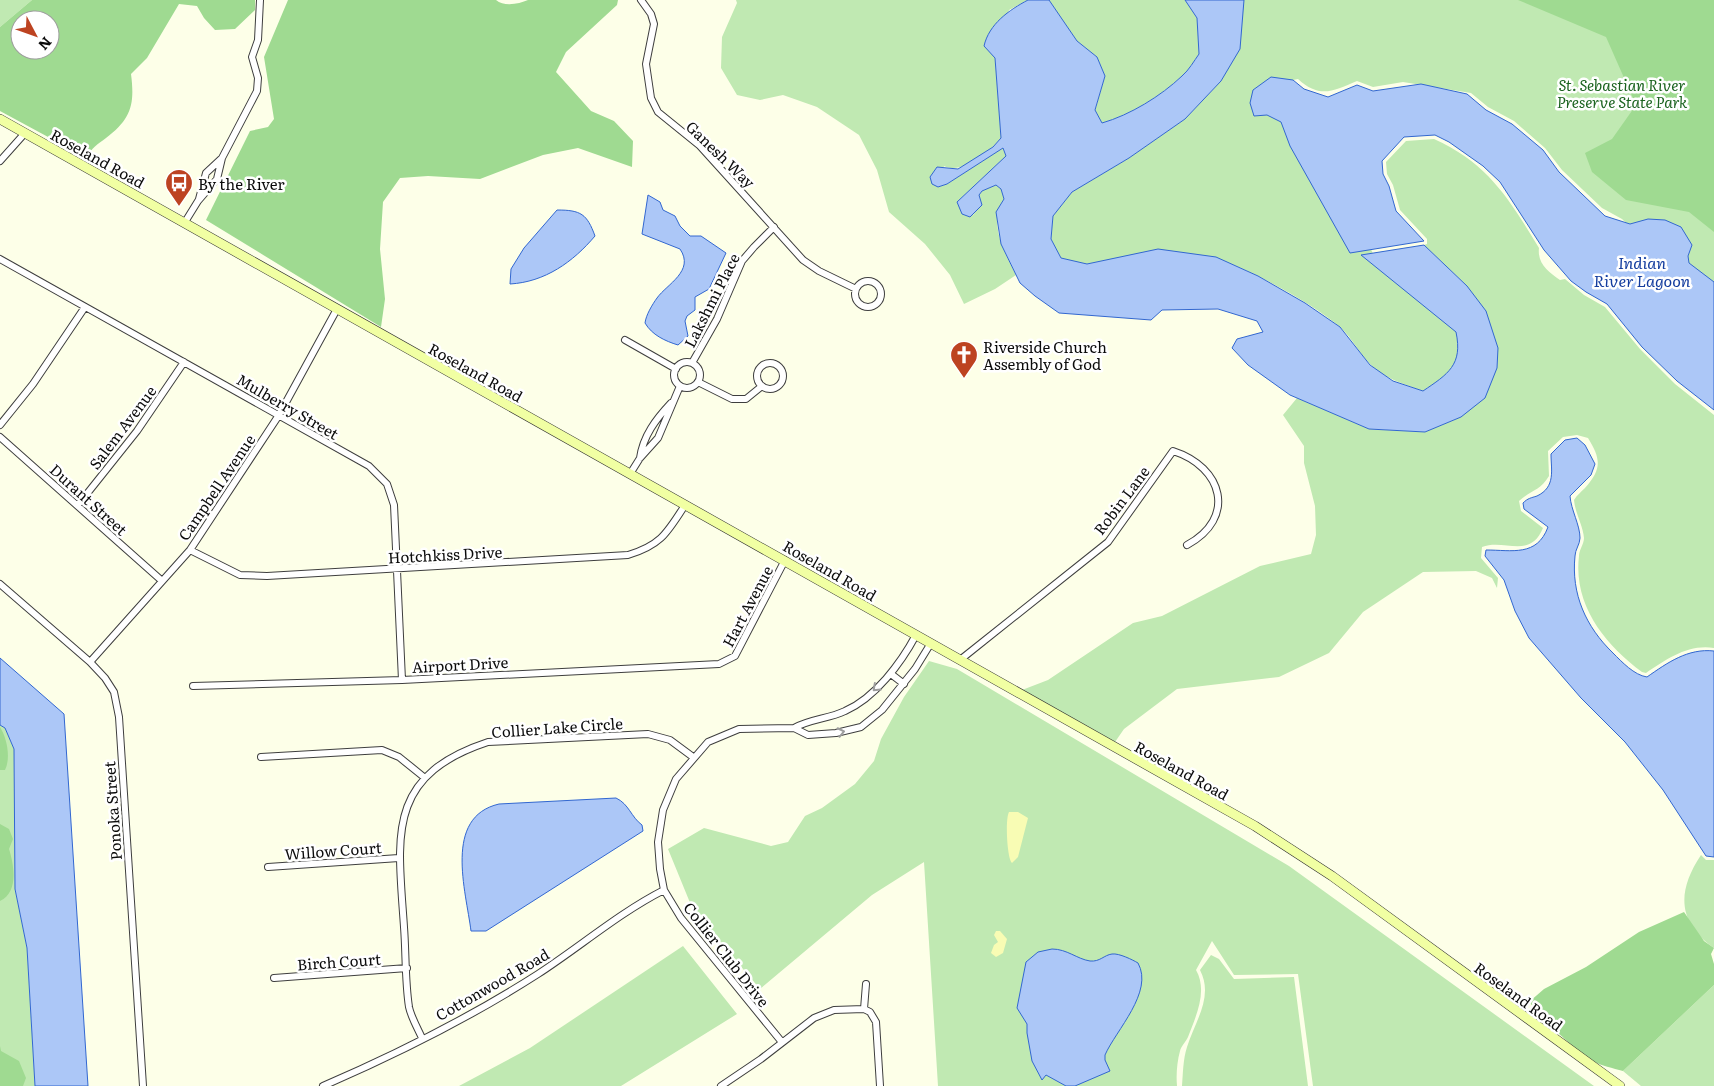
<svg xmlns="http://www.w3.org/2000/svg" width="1714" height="1086" font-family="Literata,serif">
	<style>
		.green { fill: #c0e9b2 }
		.forest { fill: #9fda91; fill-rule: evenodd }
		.sand { fill: #f8fcb4 }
		.water { fill: #acc7f7; stroke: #3267d0 }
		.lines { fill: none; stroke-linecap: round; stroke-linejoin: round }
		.minor-casing { stroke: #3e3e3e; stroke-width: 8 }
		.secondary-casing { stroke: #2d2d2d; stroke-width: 10 }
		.minor { stroke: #fff; stroke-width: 6 }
		.secondary { stroke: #f1ffa3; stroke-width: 9 }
		.oneway { stroke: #9d9d9d }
		.labels { text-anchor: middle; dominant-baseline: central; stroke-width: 5; stroke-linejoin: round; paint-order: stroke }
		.park-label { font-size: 15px; font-style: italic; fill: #1b631f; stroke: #fff }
		.street-label { font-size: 15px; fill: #0b0b0b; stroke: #fff }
		.poi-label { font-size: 15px; fill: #0b0b0b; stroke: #fff; text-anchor: start }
		.water-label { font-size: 16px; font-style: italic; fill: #133c9e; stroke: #fff }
	</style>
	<rect width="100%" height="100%" fill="#fdffe8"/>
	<path class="green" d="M0,0H32L0,27Z
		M736,0H1028L1009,10L995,58L1001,138C989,152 962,175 944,166L938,187L947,184L1003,148L1006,156L957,202L973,215L979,207V195L982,191L996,185L1001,189L1004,199C988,224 1004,251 1016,275L995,289L964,304L950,275L925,244L889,212L877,170L859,135L817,107L783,95L760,100L737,95L721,68L722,37L737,3Z
		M1049,0H1185L1197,18L1199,54C1194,61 1189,70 1182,76C1161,96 1130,115 1102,123L1095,111L1105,76L1097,57L1077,41Z
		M1242,0H1714V308L1622,219L1602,208L1562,170L1545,148L1514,121L1488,107L1471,93L1403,82L1373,87L1357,81C1333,91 1320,99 1298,79L1293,80L1375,258L1442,317L1461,336L1465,351L1450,374L1423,391C1404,384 1382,378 1369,363C1359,352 1351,337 1340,327C1311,302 1248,268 1212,257L1083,269L1069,260L1061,258L1051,239L1053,216L1072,192L1129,158L1185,119L1221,81Z
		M1434,139C1489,164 1509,199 1539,248C1537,264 1549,272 1560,280L1565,279L1584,295L1605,307L1640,349L1675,384L1714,415V648C1688,644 1667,659 1646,673L1642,672C1605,645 1573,605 1579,556C1579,550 1584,544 1584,538C1583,525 1575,513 1574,500C1577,495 1581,492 1585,488C1602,469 1601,459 1588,438L1577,435L1563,437L1548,451L1549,476C1540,491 1531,490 1519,501L1521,511L1543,528C1530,560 1504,538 1482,547L1481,558L1498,578L1497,588L1492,578L1476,571L1423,572L1363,612L1329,653L1279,677L1177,689L1124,729L1115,742L1022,690L1048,680L1133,623L1162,616L1260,566L1311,554L1316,535L1315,506L1304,463V446L1283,415L1297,398L1369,429L1425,432L1461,417L1467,286L1424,245L1427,244V239L1400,210L1393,185L1387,174L1386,162L1406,141Z
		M929,661L957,669L1289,866L1594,1086H1313L1298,974L1234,975L1212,941L1196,970C1208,991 1196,1016 1188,1037C1186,1042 1181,1046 1180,1051C1177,1062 1176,1075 1177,1086H938L924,862L872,895L760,989L693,910L668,849L704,828L771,846L788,842L805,816L822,808L855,784L874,761L881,739L904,697Z
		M0,725L5,728L14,749L15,889L27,948L35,1086H0Z
		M1701,855L1706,860H1714V948C1677,922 1677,891 1701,855Z
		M683,946L737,1014L621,1086H459L530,1048Z
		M1211,955L1219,959L1234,979L1294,977L1308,1086H1182C1183,1074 1183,1059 1187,1047C1195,1021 1214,997 1200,970Z
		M1714,985V1086H1641L1623,1071Z"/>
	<path class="forest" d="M32,0H255V10L235,29L215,30L204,18L197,6L179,4L147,58L131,74C135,105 131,119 106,138C98,144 91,148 87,158L0,111V27ZM20,20H50V50H20Z
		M288,0H496C504,7 519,4 528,0H618L617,5L566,52L556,72L591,111L614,121L633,141L632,167L578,148L543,155L480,179L428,176L400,178L383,202L380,249L385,299L381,327L206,220L250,131L268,127L274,119L264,57Z
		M1518,0H1714V232L1689,212L1626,200L1592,172L1585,153L1612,139L1636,105L1606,37Z
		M0,727C7,738 11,758 5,770H0Z
		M0,824L9,829L13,839L9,849C14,865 19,892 0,901Z
		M1684,912L1704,941L1714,948L1711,954L1714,964V985L1623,1071C1613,1068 1601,1066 1593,1061C1568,1046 1549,1023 1529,1002L1544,989L1586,967L1639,932Z
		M0,1046L1,1051L19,1061L26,1078L23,1086H0Z"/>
	<path class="sand" d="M1009,812H1018L1028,818L1018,857L1012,863C1007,858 1005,819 1009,812Z
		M996,931H1000L1007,939L1003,953L996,957L991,953L994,945L998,942L994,935Z"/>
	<path class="water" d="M1028,0H1049L1077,41L1097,57L1105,76L1095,110L1102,123C1130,115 1161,96 1182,76C1189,70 1194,61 1199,54L1197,18L1185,0H1244L1240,49L1221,81L1185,119L1129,158L1072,192L1053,216L1051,239L1061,258L1087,264L1158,249L1216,257L1258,276L1305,303L1340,327L1370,365L1393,381L1423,391C1448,374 1463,365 1456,332L1361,255L1424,245L1467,286L1486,311L1498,348L1497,368L1485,398L1461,417L1425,432L1369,429L1290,395L1248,365L1232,348L1237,339L1263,332L1257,321L1218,309L1162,310L1151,320L1059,313L1035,296L1020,283L1001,244L996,212L1004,199L1001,189L996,185L982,191L979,195L982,205L970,217L962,214L957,202L1006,156L1003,148L947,184L938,187L932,184L930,177L937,167L958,169L993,147L1001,138L995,58L984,46C989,24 1009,10 1028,0Z
		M1271,77L1293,80L1304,89L1328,97L1357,85L1373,91L1421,84L1467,94L1486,110L1512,124L1543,150L1559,172L1605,216L1630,224L1648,219L1665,220L1681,227L1692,245L1688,256L1689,263L1714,282V410L1677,381L1642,347L1607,304L1586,292L1571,281L1544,250L1500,182L1483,166L1449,142L1435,135L1404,137L1382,161L1383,174L1389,186L1396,211L1424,241L1350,253L1290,146L1281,122L1267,115L1254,116L1250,103L1253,90Z
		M648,195L660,202L663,210L675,216L680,226L690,236H701L726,253L709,289L695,297V310L687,316L685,321L688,336L678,345C665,341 652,335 645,323C646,315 652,305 657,298C667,284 695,271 680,249L642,234Z
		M557,210C581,210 587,214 595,236C573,262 545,282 510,284L511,269L524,248Z
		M1577,438L1585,445L1595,464L1591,475L1570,496C1571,510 1580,525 1580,538C1580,544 1575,550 1575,556C1571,594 1586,627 1613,653C1622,662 1634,675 1647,677C1667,663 1688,648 1714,651V857L1706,856L1663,790L1625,742L1581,698L1529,638L1515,611L1504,580L1485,556L1486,550C1512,550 1537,557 1548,527L1524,509L1523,503C1528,498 1531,498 1537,496C1556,487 1551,470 1551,454L1565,440Z
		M0,658L64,714L88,1086H35L27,948L15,889L14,749L5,728L0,725Z
		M616,798C629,804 631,817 642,825L643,831L486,931H471C466,891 443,817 499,804Z
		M1052,949C1067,949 1077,959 1090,961C1100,962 1104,955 1112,954C1119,953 1133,960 1138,963C1154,992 1116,1030 1105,1055V1060L1110,1071L1075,1086H1066L1046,1075L1042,1080L1032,1061L1027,1033V1024L1017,1008L1026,962L1038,952Z"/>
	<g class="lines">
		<defs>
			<path id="minor" d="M641,0L651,14L654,24L646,64L651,98L658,112L700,146L803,260L819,271L856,289
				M0,161L25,133
				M199,199L206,173L221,159
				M185,222L198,201L217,179L222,158L257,91L258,78L252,57L258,40L260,0
				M0,259L369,466L387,484L394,505L402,680
				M855 294a13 13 0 1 1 26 0a13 13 0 1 1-26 0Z
				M625,340L676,369
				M674 375a13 13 0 1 1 26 0a13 13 0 1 1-26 0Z
				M757 376a13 13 0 1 1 26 0a13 13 0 1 1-26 0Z
				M692,363L717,319L742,261L754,247L774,227
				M698,382L732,399H746L762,386
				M0,425L33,384L85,307
				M0,437L161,580
				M640,458C643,436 656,419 671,403
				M630,474L640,458L658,438L680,386
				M78,505L137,431L184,362
				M190,550L240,575L267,576L628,555C661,545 667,533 685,505
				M0,584L90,662L105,678L114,692L119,717L143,1086
				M960,660L1108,542L1173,451C1223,467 1237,518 1187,545
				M90,662L190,550L279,415L337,309
				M891,674L904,684
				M193,686L402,680L719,664L735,656L785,560
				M794,728C810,719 828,719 845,711C875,698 901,663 916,635
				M261,757L382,750L399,757L425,778
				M268,867L399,858
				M274,978L407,968
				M864,1009L866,984
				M422,1038C418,1029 411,1017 409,1007C405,981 406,953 404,927C398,837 385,776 488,742L648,734L670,740L693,757
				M781,1041L681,918L664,890L660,869L658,842L663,810L676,779L708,742L739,729L794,728L808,735L836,733L861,727L882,710L915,669L931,643
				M323,1086C397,1054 471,1017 538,974C581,946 619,913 664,890
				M721,1086L761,1059L814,1018L834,1010L864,1009L870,1012L876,1022L880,1086"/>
			<path id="secondary" d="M0,119L1255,826L1332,876L1620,1086"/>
		</defs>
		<use href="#minor" class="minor-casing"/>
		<use href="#secondary" class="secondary-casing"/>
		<use href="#minor" class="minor"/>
		<use href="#secondary" class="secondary"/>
	</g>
	<defs><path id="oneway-chevron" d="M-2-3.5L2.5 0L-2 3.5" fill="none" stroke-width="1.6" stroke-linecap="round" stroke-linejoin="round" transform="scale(1.25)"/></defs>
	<g class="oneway">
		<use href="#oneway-chevron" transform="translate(876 688) rotate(137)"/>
		<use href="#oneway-chevron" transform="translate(841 732) rotate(-12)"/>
	</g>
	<defs>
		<symbol id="bus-pin" viewBox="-11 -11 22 30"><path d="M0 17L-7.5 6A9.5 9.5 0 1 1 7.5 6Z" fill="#bd4321" stroke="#fff"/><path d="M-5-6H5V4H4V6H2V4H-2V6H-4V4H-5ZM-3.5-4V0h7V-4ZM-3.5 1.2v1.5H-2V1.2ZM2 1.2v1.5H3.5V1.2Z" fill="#fff"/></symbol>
		<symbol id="church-pin" viewBox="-11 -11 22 30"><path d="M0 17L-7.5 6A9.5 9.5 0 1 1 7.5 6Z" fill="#bd4321" stroke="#fff"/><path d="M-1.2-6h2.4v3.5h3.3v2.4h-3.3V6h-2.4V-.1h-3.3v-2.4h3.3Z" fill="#fff"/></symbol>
	</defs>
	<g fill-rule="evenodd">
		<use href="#bus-pin" x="163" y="167" width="32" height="43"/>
		<use href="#church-pin" x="948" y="339" width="32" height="43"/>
	</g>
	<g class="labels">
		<g class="park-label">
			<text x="1622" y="84">St. Sebastian River<tspan x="1622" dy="17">Preserve State Park</tspan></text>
		</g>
		<g class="street-label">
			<text transform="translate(721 154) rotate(44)">Ganesh Way</text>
			<text transform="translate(98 158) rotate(29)">Roseland Road</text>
			<text transform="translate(711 300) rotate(-63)">Lakshmi Place</text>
			<text transform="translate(476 372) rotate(29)">Roseland Road</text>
			<text transform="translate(288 406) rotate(30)">Mulberry Street</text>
			<text transform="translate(122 427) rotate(-53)">Salem Avenue</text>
			<text transform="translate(216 487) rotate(-56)">Campbell Avenue</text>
			<text transform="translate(89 499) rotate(42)">Durant Street</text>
			<text transform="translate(1121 500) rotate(-53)">Robin Lane</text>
			<text transform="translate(445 554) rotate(-3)">Hotchkiss Drive</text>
			<text transform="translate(830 570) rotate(30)">Roseland Road</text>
			<text transform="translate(747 606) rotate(-62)">Hart Avenue</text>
			<text transform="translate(460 664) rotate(-3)">Airport Drive</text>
			<text transform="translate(557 727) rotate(-4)">Collier Lake Circle</text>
			<text transform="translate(1182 770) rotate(29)">Roseland Road</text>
			<text transform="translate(112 811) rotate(-94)">Ponoka Street</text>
			<text transform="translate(333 850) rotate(-4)">Willow Court</text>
			<text transform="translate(727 954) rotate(52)">Collier Club Drive</text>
			<text transform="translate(339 961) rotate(-4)">Birch Court</text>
			<text transform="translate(492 984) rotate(-30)">Cottonwood Road</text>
			<text transform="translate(1519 996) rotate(36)">Roseland Road</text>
		</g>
		<g class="poi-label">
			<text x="198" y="183">By the River</text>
			<text x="983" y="346">Riverside Church<tspan x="983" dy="17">Assembly of God</tspan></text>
		</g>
		<g class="water-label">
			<text x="1642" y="262">Indian<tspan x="1642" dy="18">River Lagoon</tspan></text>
		</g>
	</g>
	<g transform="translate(35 35) rotate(131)"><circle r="24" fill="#ffffff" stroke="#9d9d9d"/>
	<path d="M0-4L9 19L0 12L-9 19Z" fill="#bd4321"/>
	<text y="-8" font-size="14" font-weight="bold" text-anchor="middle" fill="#0b0b0b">N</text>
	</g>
</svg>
